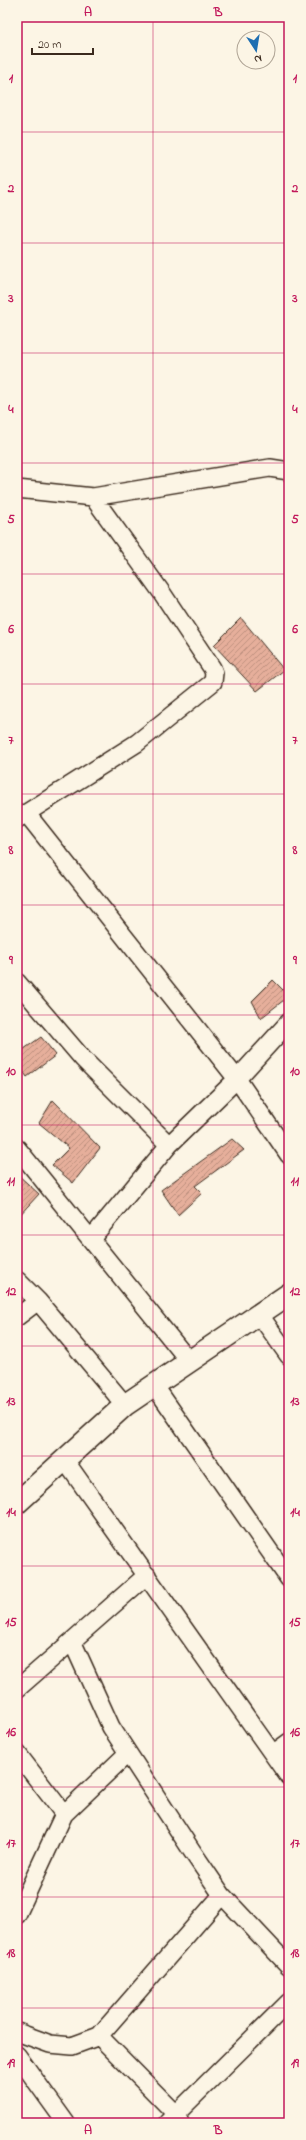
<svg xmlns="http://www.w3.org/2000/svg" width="306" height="2140" font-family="'Indie Flower',sans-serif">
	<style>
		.building { fill: url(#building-hatch); stroke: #3b2a1e }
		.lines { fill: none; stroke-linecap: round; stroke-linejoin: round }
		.minor-casing { stroke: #3b2a1e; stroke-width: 20 }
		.tertiary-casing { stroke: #3b2a1e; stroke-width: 24 }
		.minor { stroke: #fcf5e5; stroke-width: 17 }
		.tertiary { stroke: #fcf5e5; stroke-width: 21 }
		.grid { fill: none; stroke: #c2185b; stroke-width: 1; stroke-opacity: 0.55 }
		.neatline { fill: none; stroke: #c2185b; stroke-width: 1.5 }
		.grid-label { font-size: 13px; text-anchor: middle; font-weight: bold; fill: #c2185b }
	</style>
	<defs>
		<pattern id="building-hatch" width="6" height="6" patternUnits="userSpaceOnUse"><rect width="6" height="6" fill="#e6af9b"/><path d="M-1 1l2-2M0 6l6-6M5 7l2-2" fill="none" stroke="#bc8f7e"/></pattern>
	</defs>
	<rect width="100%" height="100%" fill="#fcf5e5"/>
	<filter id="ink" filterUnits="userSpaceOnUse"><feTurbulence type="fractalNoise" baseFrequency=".025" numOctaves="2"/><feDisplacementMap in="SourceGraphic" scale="8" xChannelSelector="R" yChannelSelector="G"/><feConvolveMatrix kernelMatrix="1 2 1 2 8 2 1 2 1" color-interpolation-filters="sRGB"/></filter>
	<g filter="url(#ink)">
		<path class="building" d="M241,618L284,670L257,691L214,645Z
			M273,980L289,996L261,1018L252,1001Z
			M41,1037L56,1055L27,1077L17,1063V1054Z
			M53,1100L100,1148L73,1183L52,1165L69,1148L39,1123Z
			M232,1139L244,1150L195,1186L202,1193L178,1215L161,1190Z
			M17,1174L39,1194L17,1218Z"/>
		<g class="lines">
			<defs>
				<path id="minor" d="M17,489L93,497L270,468L289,471
					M27,814L237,1079L289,1155
					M17,819L137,743L213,682L214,673L212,668L162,593L93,497
					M17,982L83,1059L169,1145
					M17,1148L189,1361
					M91,1239L169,1145L237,1079L289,1022
					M17,1280L38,1301L125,1405
					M259,1314L289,1356
					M17,1317L38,1301
					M154,1385L289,1579
					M64,1459L289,1777
					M147,1575L72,1641L111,1727L192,1851L222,1895L289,1966
					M17,1689L72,1641
					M17,1753L64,1814L128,1753
					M274,1753L289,1742
					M17,1915L64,1814
					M17,2032L50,2044L72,2046L99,2036
					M17,2055L66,2123
					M167,2123L176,2114L99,2036L222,1895
					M180,2123L176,2114L289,2002"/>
				<path id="tertiary" d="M17,1503L125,1405L289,1294"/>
			</defs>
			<use href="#minor" class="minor-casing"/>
			<use href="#tertiary" class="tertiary-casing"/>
			<use href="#minor" class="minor"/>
			<use href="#tertiary" class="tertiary"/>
		</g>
	</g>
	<path class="grid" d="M153,17V2123M17,132H289M17,243H289M17,353H289M17,463H289M17,574H289M17,684H289M17,794H289M17,905H289M17,1015H289M17,1125H289M17,1235H289M17,1346H289M17,1456H289M17,1566H289M17,1677H289M17,1787H289M17,1897H289M17,2008H289"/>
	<rect width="306" height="2140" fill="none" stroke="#fcf5e5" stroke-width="44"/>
	<g transform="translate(256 50) rotate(168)"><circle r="19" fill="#fcf5e5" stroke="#afa495"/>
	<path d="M0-3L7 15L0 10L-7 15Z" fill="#1f6fb2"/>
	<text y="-6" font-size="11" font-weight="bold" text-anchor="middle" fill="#3b2a1e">N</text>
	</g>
	<path d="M32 48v6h61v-6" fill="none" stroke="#3b2a1e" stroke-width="2"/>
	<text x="38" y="48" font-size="12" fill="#3b2a1e" stroke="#fcf5e5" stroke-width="3" paint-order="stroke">20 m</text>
	<rect x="22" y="22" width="262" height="2096" class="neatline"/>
	<g class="grid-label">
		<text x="88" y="16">A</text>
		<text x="218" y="16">B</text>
		<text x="11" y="82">1</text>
		<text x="295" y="82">1</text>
		<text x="11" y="192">2</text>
		<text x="295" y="192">2</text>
		<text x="11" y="302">3</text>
		<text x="295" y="302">3</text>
		<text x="11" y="413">4</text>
		<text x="295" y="413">4</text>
		<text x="11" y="523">5</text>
		<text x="295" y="523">5</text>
		<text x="11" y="633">6</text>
		<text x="295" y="633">6</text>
		<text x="11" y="744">7</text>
		<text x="295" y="744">7</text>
		<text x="11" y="854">8</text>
		<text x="295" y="854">8</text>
		<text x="11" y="964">9</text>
		<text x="295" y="964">9</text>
		<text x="11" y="1075">10</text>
		<text x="295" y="1075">10</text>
		<text x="11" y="1185">11</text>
		<text x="295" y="1185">11</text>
		<text x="11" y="1295">12</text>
		<text x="295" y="1295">12</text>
		<text x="11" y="1405">13</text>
		<text x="295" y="1405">13</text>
		<text x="11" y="1516">14</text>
		<text x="295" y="1516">14</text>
		<text x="11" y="1626">15</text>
		<text x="295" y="1626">15</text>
		<text x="11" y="1736">16</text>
		<text x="295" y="1736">16</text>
		<text x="11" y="1847">17</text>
		<text x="295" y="1847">17</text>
		<text x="11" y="1957">18</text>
		<text x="295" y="1957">18</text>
		<text x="11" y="2067">19</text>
		<text x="295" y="2067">19</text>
		<text x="88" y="2134">A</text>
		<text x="218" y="2134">B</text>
	</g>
</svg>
